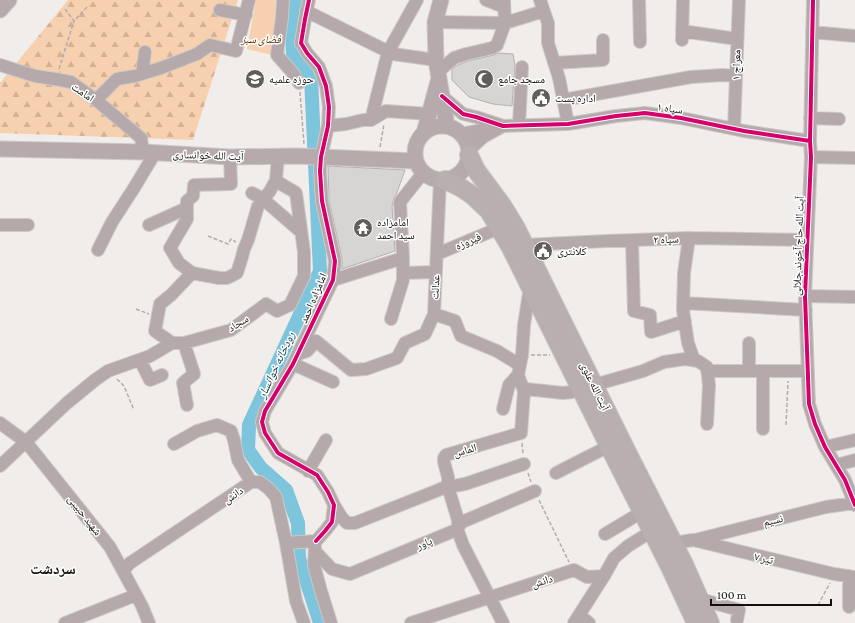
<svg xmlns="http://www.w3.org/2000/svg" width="855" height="623" font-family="'Crimson Pro','Noto Naskh Arabic',serif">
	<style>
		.forest { fill: url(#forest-firs) }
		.green { fill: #f7d0af }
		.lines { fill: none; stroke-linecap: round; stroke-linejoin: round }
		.river { stroke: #7cc5dd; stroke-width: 14 }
		.building { fill: #d7d4d4; stroke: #b3b1b1 }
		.minor-casing { stroke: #ccc9c7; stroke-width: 14 }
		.major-casing { stroke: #ccc9c7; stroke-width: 17 }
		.highway-casing { stroke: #ccc9c7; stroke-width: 20 }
		.path { stroke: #b4acac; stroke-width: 1.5; stroke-dasharray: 4 2; stroke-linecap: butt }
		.minor { stroke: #b5a9ab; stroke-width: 12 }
		.major { stroke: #b6aaac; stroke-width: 15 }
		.highway { stroke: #baafb0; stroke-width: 18 }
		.cycleway-casing { stroke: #fff; stroke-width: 6 }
		.cycleway { stroke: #d6006c; stroke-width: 4 }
		.labels { text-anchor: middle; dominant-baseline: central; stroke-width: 3; stroke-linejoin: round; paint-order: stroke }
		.park-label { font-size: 11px; font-style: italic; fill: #582d00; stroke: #fff }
		.street-label { font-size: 11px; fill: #120f0d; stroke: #fff }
		.poi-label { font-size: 11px; fill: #120f0d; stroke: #fff; text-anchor: start }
		.water-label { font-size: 12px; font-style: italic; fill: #0d3c4c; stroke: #fff }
		.district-label { font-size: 15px; font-weight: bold; fill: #120f0d; stroke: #fff }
	</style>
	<defs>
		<pattern id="forest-firs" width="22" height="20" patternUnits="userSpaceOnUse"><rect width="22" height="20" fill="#f7d0af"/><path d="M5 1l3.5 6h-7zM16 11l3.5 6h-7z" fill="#d3b195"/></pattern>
	</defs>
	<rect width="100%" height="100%" fill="#f1edea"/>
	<path class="forest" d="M68,0H238L193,140L0,133V83Z"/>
	<path class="green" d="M256,0H276L272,55L247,49Z"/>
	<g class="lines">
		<path class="river" d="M295,0L292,34L293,54L311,78L320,271L249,425L248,450L261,468L286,490L298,523L299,558L320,623"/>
	</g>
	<path class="building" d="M498,53L513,54L515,65L512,106L493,104L469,97L452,80V69L458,65L468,61L494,55Z
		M328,166L405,170L396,195L394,198L392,206L395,251L342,269V259L329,200Z"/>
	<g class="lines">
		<defs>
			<path id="minor" d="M283,0L282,17L277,55L292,72L299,83
				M309,0L305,19L301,43L307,53L319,67L326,86L329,107L328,126L321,157L320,171L322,201L335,261L333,280L293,364L265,411L262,422L265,433L278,453L317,475L328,492L334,505L332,522L325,531L316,541
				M486,0L504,7
				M540,0L548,23V43L559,78L568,124
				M639,0L640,42
				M813,0L810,141L811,157L805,296L809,404L815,424L825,447L845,480L855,505
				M220,10L246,15
				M306,11L393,54L436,60
				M435,22L505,23L544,11
				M682,31L737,39
				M812,32L855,36
				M682,40L683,0
				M554,63L603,60V40
				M0,65L35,76L55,79L71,82L96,100L141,138L143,152
				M438,72L454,58L466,54L492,48L497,45L505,23L504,0
				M142,74L145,52
				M442,96L463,114L476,117L503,126L568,124L616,116L645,113L681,118L744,131L810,141
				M96,100L117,79L135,76L161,68L197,54L210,45L236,51L249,0
				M563,100L691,77L723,75L736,76
				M810,118L839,119
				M371,120L388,52L417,0
				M519,125L522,67
				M328,126L346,124L363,120H371L386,111L429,114
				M734,129L739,0
				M461,134L503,126L483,137L469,150
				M230,157L231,184L194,185L193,196L187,201V219L170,248L179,263L192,273L219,278H227L237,273L242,257L244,249L248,240L258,206L270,191L276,180
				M811,157L855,158
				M440,180L434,314L455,321L461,336L497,351L520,365
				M252,193L263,199L301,232
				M0,225H28
				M149,225L187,208
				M689,238L684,273L683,310L688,343L694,360
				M632,240L634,311L650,315L651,332L685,321
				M525,245L607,241L689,238L807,240
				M98,250L112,222L134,188L155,153
				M437,254L499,228
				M403,273L436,272
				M333,280L403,258
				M805,296L855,297
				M684,303L806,310
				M391,319L403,280V258L400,202L423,173
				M172,343L155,331L160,304L171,295L192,273
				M184,343L194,374L183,383L187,405
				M298,354L307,351L316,341L351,370L366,369L397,358L405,343L425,334L434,314
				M140,360L150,380L162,375
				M293,364L333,382
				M707,371H808
				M749,371V343
				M594,385L643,371L664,362L685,359L698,361L707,367L709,385L707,424
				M524,391L518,375L522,355L524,325L530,287
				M503,409L509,385L518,375
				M0,423L26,442L110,547L142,606L149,623
				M763,429V371
				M174,444L197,431L217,425L231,431L234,440L238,460L251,482
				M825,447L855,440
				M837,465L855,460
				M0,466L67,403L95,380L108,371L150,356L172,343H184L231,330L266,304L277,311L290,305L304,276V252L296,193C289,188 281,185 276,180L278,156
				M308,471L326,440
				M556,473L609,446
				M334,505L342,518L347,523H355L436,491L443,488L448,487V477L444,462V458L446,455L521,433L524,391L526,389L563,393L572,392L580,388
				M605,534L642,512
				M695,540L826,507L855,503
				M286,543L316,541
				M674,543L693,540L834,574L855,577
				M315,547L314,565L321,591L331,623
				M315,551L332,569L350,574L456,530L462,522L535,491
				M123,571L130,563L251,482H260L269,489L276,497L286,543L296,601L304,623
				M700,599L739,610L737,620
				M849,607V576
				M579,615L589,623
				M65,623L136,595
				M411,623L574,570L587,577L604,576
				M503,623L463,545L458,531V520L448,487L465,484L524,464
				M574,623L604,576L614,558L628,546L652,531"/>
			<path id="major" d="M0,10L9,0
				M439,78L436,60L435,22L441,0
				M415 153a27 27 0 1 1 54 0a27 27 0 1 1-54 0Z
				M424,133L439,78L447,126
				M0,149L143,152L230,157L296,156L416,161"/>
			<path id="highway" d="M469,155L476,170L502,205L516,228L628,454L683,562L710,623
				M445,180L460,187L472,195L489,211L510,246L615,458L670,567L696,623"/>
		</defs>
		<use href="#minor" class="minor-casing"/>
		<use href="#major" class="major-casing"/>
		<use href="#highway" class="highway-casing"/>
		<path class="path" d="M65,9L74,21L88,6
			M59,69L74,21
			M300,92L304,144
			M380,147L384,124
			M208,236L228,244L231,239L236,242
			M136,309L149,314
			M531,355H550
			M117,379L124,386L134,410
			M786,425L788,381
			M522,443L523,454
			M528,473L531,482
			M539,500L569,562
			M818,605L830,583"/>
		<use href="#minor" class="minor"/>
		<use href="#major" class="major"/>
		<use href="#highway" class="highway"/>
		<defs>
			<path id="cycleway" d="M309,0L305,19L301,43L307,53L319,67L326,86L329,107L328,126L321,157L320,171L322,201L335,261L333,280L293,364L265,411L262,422L265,433L278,453L317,475L328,492L334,505L332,522L325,531L316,541
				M813,0L810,141L811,157L805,296L809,404L815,424L825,447L845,480L855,505
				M442,96L463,114L476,117L503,126L568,124L616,116L645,113L681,118L744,131L810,141"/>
		</defs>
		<use href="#cycleway" class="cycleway-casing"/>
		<use href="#cycleway" class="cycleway"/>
	</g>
	<defs>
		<symbol id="university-disc" viewBox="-11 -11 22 22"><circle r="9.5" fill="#605d5a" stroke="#fff"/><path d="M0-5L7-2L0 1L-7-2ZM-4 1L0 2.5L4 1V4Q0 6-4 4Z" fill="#fff"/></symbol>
		<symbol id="mosque-disc" viewBox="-11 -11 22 22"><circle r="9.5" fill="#605d5a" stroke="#fff"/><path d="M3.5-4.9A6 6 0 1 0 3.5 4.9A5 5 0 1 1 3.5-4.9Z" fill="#fff"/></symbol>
		<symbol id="civic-disc" viewBox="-11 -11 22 22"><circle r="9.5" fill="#605d5a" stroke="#fff"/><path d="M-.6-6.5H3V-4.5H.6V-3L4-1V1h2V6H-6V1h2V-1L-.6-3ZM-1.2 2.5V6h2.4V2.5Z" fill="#fff"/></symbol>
		<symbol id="temple-disc" viewBox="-11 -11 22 22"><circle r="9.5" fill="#605d5a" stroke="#fff"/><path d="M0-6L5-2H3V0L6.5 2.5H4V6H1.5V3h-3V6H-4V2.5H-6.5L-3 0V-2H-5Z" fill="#fff"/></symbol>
	</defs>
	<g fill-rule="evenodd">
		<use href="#university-disc" x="244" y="68" width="22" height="22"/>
		<use href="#mosque-disc" x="473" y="68" width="22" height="22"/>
		<use href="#civic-disc" x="530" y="87" width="22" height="22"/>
		<use href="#temple-disc" x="352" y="217" width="22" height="22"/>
		<use href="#civic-disc" x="532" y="240" width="22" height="22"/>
	</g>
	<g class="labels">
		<g class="park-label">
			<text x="261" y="39">فضای سبز</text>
		</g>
		<g class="street-label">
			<text transform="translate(736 65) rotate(-88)">معراج ۱</text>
			<text transform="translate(83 92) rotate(34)">امامت</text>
			<text transform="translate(670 108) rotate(8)">سپاه ۱</text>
			<text transform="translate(208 155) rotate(2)">آیت الله خوانساری</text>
			<text transform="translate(666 239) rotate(-2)">سپاه ۲</text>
			<text transform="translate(468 241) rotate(-23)">فیروزه</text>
			<text transform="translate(798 246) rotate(-88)">آیت الله حاج آخوند جلالی</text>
			<text transform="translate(435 287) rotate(-87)">عدالت</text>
			<text transform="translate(313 298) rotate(-67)">امامزاده احمد</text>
			<text transform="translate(238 323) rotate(-32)">سجاد</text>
			<text transform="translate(595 386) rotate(64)">آیت الله علوی</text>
			<text transform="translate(465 450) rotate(-16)">الماس</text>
			<text transform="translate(233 495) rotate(-34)">دانش</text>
			<text transform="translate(85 515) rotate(52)">شهید حبیبی</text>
			<text transform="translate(773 520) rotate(-14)">نسیم</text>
			<text transform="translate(424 543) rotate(-23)">پاور</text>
			<text transform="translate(764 558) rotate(13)">۷ تیر</text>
			<text transform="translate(542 581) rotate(-18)">دانش</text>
		</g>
		<g class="poi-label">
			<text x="269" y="79">حوزه علمیه</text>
			<text x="498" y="79">مسجد جامع</text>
			<text x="555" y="98">اداره پست</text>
			<text x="377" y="222">امامزاده<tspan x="377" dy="13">سید احمد</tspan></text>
			<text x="557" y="251">کلانتری</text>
		</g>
		<g class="water-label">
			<text transform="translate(276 365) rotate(-65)">رودخانه خوانسار</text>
		</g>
		<g class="district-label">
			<text x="53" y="569">سردشت</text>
		</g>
	</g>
	<path d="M711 599v6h120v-6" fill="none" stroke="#120f0d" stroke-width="2"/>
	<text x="717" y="599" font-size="12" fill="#120f0d" stroke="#ffffff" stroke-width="3" paint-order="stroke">100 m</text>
</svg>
